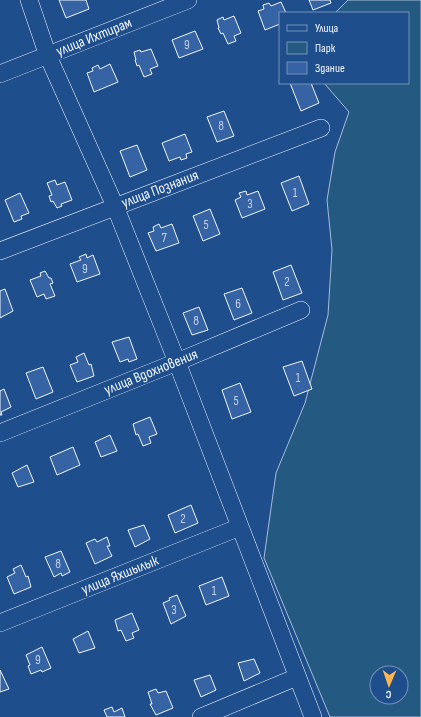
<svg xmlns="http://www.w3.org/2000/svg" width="421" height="717" font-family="'Sofia Sans Condensed',sans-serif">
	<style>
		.green { fill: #245a82; stroke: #a8bbd7; fill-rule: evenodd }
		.building { fill: #3563a3; stroke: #f2f6ff }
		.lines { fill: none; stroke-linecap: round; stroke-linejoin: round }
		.minor-casing { stroke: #f2f6ff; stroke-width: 18 }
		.minor { stroke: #1f4e8c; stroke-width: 17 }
		.labels { text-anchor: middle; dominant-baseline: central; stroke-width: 3; stroke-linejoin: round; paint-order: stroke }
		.number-label { font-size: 13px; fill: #c3d1e8 }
		.street-label { font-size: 15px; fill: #f2f6ff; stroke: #1f4e8c }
	</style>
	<rect width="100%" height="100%" fill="#1f4e8c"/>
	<path class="green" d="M348,0H421V717H330L264,558L276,473L305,403L328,315L332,250L327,200L335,152L349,112L324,83H408V13H335ZM377,673H401V697H377Z"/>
	<path class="building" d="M59,0H86L89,9L66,18Z
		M309,0H330L331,3L313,10Z
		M281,2L286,13H280V24L265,30L258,11L264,9L263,5L269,3L271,6Z
		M234,16L241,33L234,36L236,41L228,44L223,33L221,34L218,28H219L217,20L223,17L224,20Z
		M195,31L203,49L179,58L172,40Z
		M151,49L158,66L150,69L152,74L144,77L139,65L137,66L135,60H136L134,52L140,50L141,52Z
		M110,64L118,82L94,92L87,73L93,71L92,68L98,65L100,69Z
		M290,83H311L319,103L301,111Z
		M224,111L234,136L217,142L207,117Z
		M185,134L192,152L186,154L187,158L181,160L180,157L169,161L162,143Z
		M137,145L147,170L130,177L120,151Z
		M299,176L309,204L292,211L281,183Z
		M55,180L57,185L65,182L72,200L61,204L62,206L57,208L53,201L51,202L49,196L52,195L47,183Z
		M246,191L247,195L258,191L265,209L242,218L235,200L241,197L239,193Z
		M20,193L29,213L21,216L22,219L14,222L5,200Z
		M210,209L220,234L203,241L193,216Z
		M159,224L161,228L172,224L179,243L156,251L148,233L154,231L153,227Z
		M86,254L87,258L93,255L100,274L77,282L70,264L81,260L79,257Z
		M291,265L302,293L283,300L273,272Z
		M45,271L49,278H51L53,283L50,284L55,296L46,299L44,294L37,297L30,280L41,276L40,273Z
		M242,288L252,313L234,320L224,294Z
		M5,289L13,311L0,318V291Z
		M199,307L208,330L192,335L183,313Z
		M129,337L137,359L129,362L128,359L120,362L112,342Z
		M84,353L89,365L91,364L94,376L77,382L70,365L78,362L76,357Z
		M302,361L312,389L294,396L283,367Z
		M43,367L53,392L36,399L26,373Z
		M240,383L251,412L232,419L222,390Z
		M4,389L11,407L1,412L2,415H0V391Z
		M150,417L157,434L149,437L151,443L143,446L138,434L136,435L133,424Z
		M110,435L117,451L101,457L95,442Z
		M73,447L80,465L57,475L50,457Z
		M27,465L34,482L18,487L12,473Z
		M191,505L198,523L175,533L168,515Z
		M144,525L150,539L135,547L128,530Z
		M107,537L110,546H107L112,556L95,564L86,543L95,539L97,542Z
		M61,551L70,572L62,576L61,573L54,577L45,557Z
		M21,565L26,577L28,576L31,587L14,594L7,577L15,573L13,569Z
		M222,577L229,596L206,605L199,586Z
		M177,595L186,616L171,624L163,603L170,600L169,598Z
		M132,613L139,630L132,633L134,638L126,641L121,630L118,631L115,620Z
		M88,631L95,648L79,653L73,639Z
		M42,647L51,668L42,672L41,670L31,674L28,666L30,665L26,655Z
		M254,659L260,673L244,681L238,663Z
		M0,670L9,689L0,692Z
		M210,675L216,690L201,697L194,680Z
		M156,689L158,693L166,691L173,708L156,715L150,704H152L148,692Z
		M112,707L114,712L122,708L125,717H107L104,710Z"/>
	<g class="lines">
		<defs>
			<path id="minor" d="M29,0L48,56L115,206L177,362L313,717
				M0,74L188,0
				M0,251L321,128
				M0,433L177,362L301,310
				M0,623L240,527
				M201,717L297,677"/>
		</defs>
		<use href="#minor" class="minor-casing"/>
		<use href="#minor" class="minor"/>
	</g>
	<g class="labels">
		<g class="number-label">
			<text x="187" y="45">9</text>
			<text x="221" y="126">8</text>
			<text x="295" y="193">1</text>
			<text x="250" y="204">3</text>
			<text x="206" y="225">5</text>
			<text x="164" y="238">7</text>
			<text x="85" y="269">9</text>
			<text x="287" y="282">2</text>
			<text x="238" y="304">6</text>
			<text x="196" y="321">8</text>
			<text x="298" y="378">1</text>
			<text x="236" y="401">5</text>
			<text x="183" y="519">2</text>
			<text x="58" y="564">8</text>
			<text x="214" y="591">1</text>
			<text x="174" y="610">3</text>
			<text x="38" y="660">9</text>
		</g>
		<g class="street-label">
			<text transform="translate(94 37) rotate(-22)">улица Ихтирам</text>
			<text transform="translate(160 189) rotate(-21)">улица Познания</text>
			<text transform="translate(151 372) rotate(-22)">улица Вдохновения</text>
			<text transform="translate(120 575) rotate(-22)">улица Яхшылык</text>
		</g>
	</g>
	<rect x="279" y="12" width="130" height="72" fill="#1f4e8c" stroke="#7391ba"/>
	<rect x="287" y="25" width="20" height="6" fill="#1f4e8c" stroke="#7391ba"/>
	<text x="315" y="32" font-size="12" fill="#f2f6ff">Улица</text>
	<rect x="287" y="42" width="20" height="12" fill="#245a82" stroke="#7391ba"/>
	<text x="315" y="52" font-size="12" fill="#f2f6ff">Парк</text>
	<rect x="287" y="62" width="20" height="12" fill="#3563a3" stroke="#7391ba"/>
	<text x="315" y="72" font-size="12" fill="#f2f6ff">Здание</text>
	<g transform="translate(389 685) rotate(182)"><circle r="19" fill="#1f4e8c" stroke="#7391ba"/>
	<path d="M0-3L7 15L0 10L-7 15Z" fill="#ffb74d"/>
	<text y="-6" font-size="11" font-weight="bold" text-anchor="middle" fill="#f2f6ff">С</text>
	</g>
</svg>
